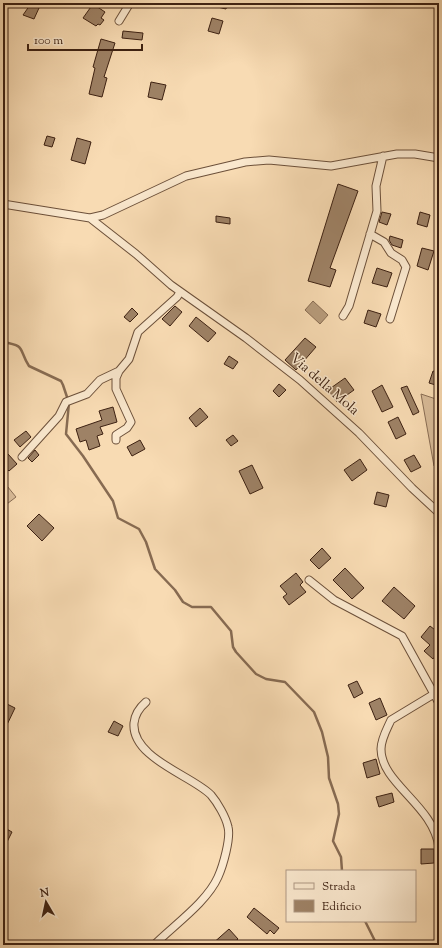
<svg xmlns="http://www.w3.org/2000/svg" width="442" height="948" font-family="'Sorts Mill Goudy',serif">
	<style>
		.green { fill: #d8bb98; stroke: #8a6e55 }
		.water { fill: #b89c7c; stroke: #876b52 }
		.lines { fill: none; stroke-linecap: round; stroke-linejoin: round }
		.stream { stroke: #876b52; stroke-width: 2.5 }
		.building { fill: #9e8266; stroke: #3d2112 }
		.street-casing { stroke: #6c503a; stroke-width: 9 }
		.street { stroke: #fae8ce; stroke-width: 7 }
		.labels { text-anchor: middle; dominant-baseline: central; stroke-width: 3; stroke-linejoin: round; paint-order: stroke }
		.street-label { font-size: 14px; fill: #3d2112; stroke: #fae8ce }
	</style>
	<rect width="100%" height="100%" fill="#f8dbb3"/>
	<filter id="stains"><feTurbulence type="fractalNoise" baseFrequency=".005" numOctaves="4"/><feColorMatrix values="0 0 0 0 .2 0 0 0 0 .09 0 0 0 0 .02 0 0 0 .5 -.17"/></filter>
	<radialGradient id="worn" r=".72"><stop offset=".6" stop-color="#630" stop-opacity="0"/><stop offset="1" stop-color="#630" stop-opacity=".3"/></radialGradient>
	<path class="green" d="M421,394L439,400V470L434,466Z
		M3,481L16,497L3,507Z"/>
	<path class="water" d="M313,301L328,315L320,324L305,310Z"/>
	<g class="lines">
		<path class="stream" d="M3,342C27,346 18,349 29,366L61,381L63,385L69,403L66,434L83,456L113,501L118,518L139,529L146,542L155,569L175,590L183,602L192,607H211L231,631L233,647L236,652L256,674L266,679L285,682L314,712L322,732L328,757L329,778L338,804L339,814L333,841L341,857L342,871
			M365,921L377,945"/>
	</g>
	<path class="building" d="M210,3H228L226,9L209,5Z
		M93,4L105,12L101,18L104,20L100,25L98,24L96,26L83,18Z
		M30,5L39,8L34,19L23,15Z
		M212,18L223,21L219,34L208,31Z
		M123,31L143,33L142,40L122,38Z
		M101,39L115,43L104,77L107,78L102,97L89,94L95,68L93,67Z
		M151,82L166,85L162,100L148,97Z
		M47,136L55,138L52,147L44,145Z
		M77,138L91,142L85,164L71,160Z
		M338,184L358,191L330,268L336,270L330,287L308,281Z
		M382,212L391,214L387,225L379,222Z
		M420,212L430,215L427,227L417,224Z
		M216,216L230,218V224L216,222Z
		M390,236L403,240L401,248L392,245L389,240Z
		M422,248L434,251L428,270L417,266Z
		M377,268L392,273L387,287L372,283Z
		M175,306L182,312L170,326L162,319Z
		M132,308L138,314L130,322L124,317Z
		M368,310L381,314L376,327L364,323Z
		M196,317L216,333L208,342L189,326Z
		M305,338L316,347L296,370L285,360Z
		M229,356L238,362L233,369L224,364Z
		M433,371L439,373V386L429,383Z
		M345,378L354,390L337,402L328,390Z
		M279,384L286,390L279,397L273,391Z
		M382,385L393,407L382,412L372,391Z
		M407,386L419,412L413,415L401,388Z
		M113,407L117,422L100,427L103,434L97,436L100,446L89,450L86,440L80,442L76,429L102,420L99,411Z
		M200,408L208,417L196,427L189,418Z
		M398,417L406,434L396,439L388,422Z
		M26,431L31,437L20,447L14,440Z
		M233,435L238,441L231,446L226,440Z
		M140,440L145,449L132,456L127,447Z
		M35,450L39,455L32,462L28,458Z
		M8,454L17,464L9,471L3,465V458Z
		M414,455L421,467L411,472L404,460Z
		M360,459L367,470L352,481L344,470Z
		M252,465L263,488L250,494L239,471Z
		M377,492L389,495L386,507L374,504Z
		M39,514L54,528L42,541L27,526Z
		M322,548L331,558L319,569L310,560Z
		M345,568L364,588L352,599L333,580Z
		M296,573L303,582L300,585L306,592L289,605L283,597L287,594L280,586Z
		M394,587L415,606L404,619L382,601Z
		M430,626L439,633V651L433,659L424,651L430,645L421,637Z
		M357,681L363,693L354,698L348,685Z
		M380,698L387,715L376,720L369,703Z
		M7,704L15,708L3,733V708L5,709Z
		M114,721L123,726L118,736L108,732Z
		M376,759L380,774L367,778L363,763Z
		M392,793L394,802L379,807L376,797Z
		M3,827L12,832L3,850Z
		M421,849H434V863L421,864Z
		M254,908L279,928L274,934L270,930L267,934L247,917Z
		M229,929L238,939L231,945H211Z"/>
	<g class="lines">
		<defs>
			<path id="street" d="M119,21L130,3
				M3,204L90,218L136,254L171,285L246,338L300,380L359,433L412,488L439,513
				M90,218L103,215L186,176L245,162L269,160L331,166L397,154H415L439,158
				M370,234L384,242L391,253L402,260L406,267L390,319
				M343,316L349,306L377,211L376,186L383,156
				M116,440V435L127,428L131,422L116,389V378L119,371L129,359L138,332L177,297L180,292
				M22,457L59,416L66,402L87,394L100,380L119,371
				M309,580L334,600L402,636L439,703
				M434,694L391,720C387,729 381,739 381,749C381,784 434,805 439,848
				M146,702C139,708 135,714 134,723C131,758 193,776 211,795C217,802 226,817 228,827C231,838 223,866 218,877C207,902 174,925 154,945
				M439,867V884"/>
		</defs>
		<use href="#street" class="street-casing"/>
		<use href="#street" class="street"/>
	</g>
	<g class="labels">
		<g class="street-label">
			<text transform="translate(324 385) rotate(41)">Via della Mola</text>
		</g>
	</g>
	<rect width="442" height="948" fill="none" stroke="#f8dbb3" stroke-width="16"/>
	<rect x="4" y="4" width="434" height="940" fill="none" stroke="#3d2112" stroke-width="2"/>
	<rect x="8" y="8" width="426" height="932" fill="none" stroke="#3d2112"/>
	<rect x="286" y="870" width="130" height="52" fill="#fae8ce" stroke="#ae9883"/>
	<rect x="294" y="883" width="20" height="6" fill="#fae8ce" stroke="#ae9883"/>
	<text x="322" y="890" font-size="12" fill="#3d2112">Strada</text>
	<rect x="294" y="900" width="20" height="12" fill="#9e8266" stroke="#ae9883"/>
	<text x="322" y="910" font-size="12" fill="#3d2112">Edificio</text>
	<g transform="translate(46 902) rotate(351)" stroke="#fae8ce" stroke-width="3" paint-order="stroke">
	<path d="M0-3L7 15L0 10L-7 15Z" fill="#3d2112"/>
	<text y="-6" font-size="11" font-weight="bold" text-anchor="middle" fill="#3d2112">N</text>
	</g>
	<path d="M28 44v6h114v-6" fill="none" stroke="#3d2112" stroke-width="2"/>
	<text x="34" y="44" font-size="12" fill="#3d2112" stroke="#fae8ce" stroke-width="3" paint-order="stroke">100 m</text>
	<rect width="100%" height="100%" filter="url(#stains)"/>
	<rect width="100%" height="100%" fill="url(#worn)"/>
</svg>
